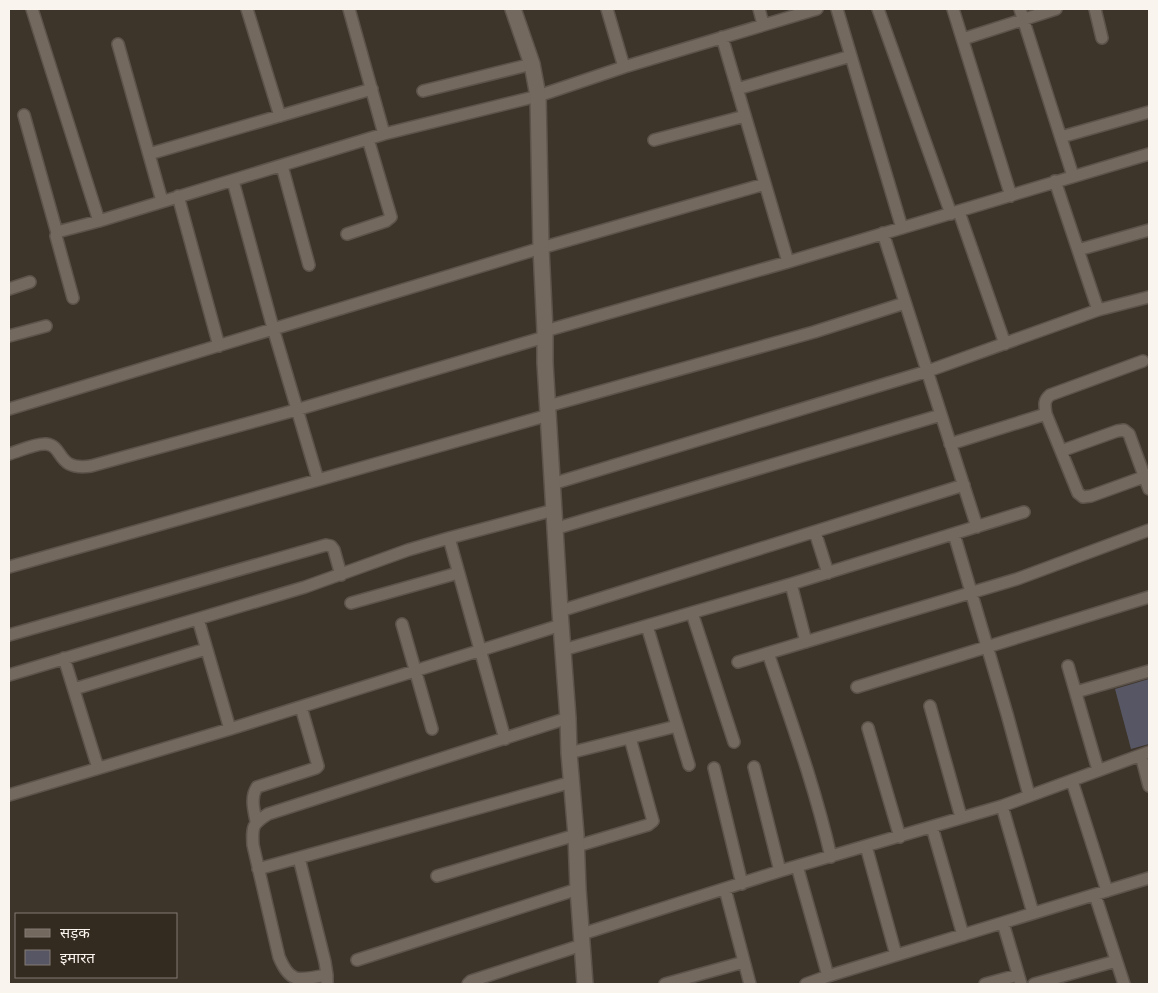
<svg xmlns="http://www.w3.org/2000/svg" width="1158" height="993" font-family="Barlow,'Noto Sans Devanagari',sans-serif">
	<style>
		.building { fill: #565664 }
		.lines { fill: none; stroke-linecap: round; stroke-linejoin: round }
		.street-casing { stroke: #5c534b; stroke-width: 14 }
		.secondary-casing { stroke: #5c534b; stroke-width: 18 }
		.street { stroke: #74695e; stroke-width: 11 }
		.secondary { stroke: #74695e; stroke-width: 15 }
	</style>
	<rect width="100%" height="100%" fill="#3d342a"/>
	<path class="building" d="M1149,679V744L1131,749L1115,689Z"/>
	<g class="lines">
		<defs>
			<path id="street" d="M32,9L99,221
				M247,9L280,116
				M349,9L384,134
				M607,9L624,67
				M759,9L763,24
				M837,9L902,228
				M878,9L951,214
				M953,9L1011,196
				M1020,9L1073,176
				M1095,9L1102,38
				M722,37L788,262
				M963,39L1056,9
				M118,44L162,201
				M737,89L851,56
				M423,91L532,64
				M24,115L57,233
				M1061,137L1149,112
				M654,140L745,116
				M149,154L372,89
				M282,166L309,265
				M233,181L273,328L318,480
				M1055,181L1098,310
				M178,196L219,346
				M959,212L1005,344
				M883,233L977,527
				M347,234L386,221L391,217L368,139
				M1078,250L1149,230
				M9,289L30,282
				M73,298L56,236L57,232L99,221L384,134L538,96L624,67L817,9
				M545,331L788,262L1149,154
				M9,336L46,326
				M548,406L814,332L905,303
				M9,409L541,248L765,184
				M1046,414L1078,493L1083,497L1091,496L1149,475
				M950,444L1046,414C1045,406 1043,401 1050,395L1143,361
				M1061,451L1117,431L1124,430L1129,434L1149,489
				M9,454C20,451 35,443 46,444C65,446 55,471 91,466L296,410L545,337
				M552,484L928,371L1098,310L1149,297
				M554,529L941,415
				M815,532L828,573
				M954,534L1007,714L1029,795
				M449,538L505,739
				M9,567L549,415
				M791,584L806,642
				M351,603L458,573
				M560,611L964,485
				M692,613L734,742
				M198,619L230,729
				M402,624L432,729
				M647,626L689,765
				M9,635L326,545L331,546L334,550L341,575
				M563,650L791,584L1024,512
				M768,653C791,721 815,787 831,857
				M64,658L98,768
				M738,662L1017,579L1149,530
				M1068,666L1098,770
				M9,675L305,587L408,550L449,538L554,510
				M857,687L1149,597
				M74,689L206,649
				M1076,692L1149,671
				M930,706L961,817
				M868,728L900,837
				M569,753L677,726
				M1141,755L1149,786
				M754,767L780,871
				M714,768L742,884
				M1072,781L1107,891
				M9,795L230,729L561,625
				M1002,806L1033,913
				M256,821C254,810 250,798 257,787L316,768L318,766L301,707
				M932,827L963,935
				M577,846L648,825L653,821L630,738
				M866,846L896,955
				M299,858L325,962L327,975V984
				M797,866L828,976
				M258,869L572,782
				M437,876L576,835
				M725,889L750,984
				M1095,895L1124,984
				M1003,923L1021,984
				M582,934L780,871L1002,806L1149,752
				M357,960L578,889
				M327,975C301,979 291,986 279,957L253,845C252,827 252,824 268,814L568,718
				M468,984L471,981L582,945
				M665,984L744,962
				M806,984L828,976L1149,878
				M985,984L1018,975
				M1034,984L1116,961"/>
			<path id="secondary" d="M513,9L532,64L538,96L541,248L545,331V363L560,611L568,718L569,753L576,835L578,889L585,984"/>
		</defs>
		<use href="#street" class="street-casing"/>
		<use href="#secondary" class="secondary-casing"/>
		<use href="#street" class="street"/>
		<use href="#secondary" class="secondary"/>
	</g>
	<rect width="1158" height="993" fill="none" stroke="#faf4ee" stroke-width="20"/>
	<rect x="15" y="913" width="162" height="65" fill="#332a20" stroke="#837b72"/>
	<rect x="25" y="929" width="25" height="8" fill="#74695e" stroke="#837b72"/>
	<text x="60" y="938" font-size="15" fill="#faf4ee">सड़क</text>
	<rect x="25" y="950" width="25" height="15" fill="#565664" stroke="#837b72"/>
	<text x="60" y="963" font-size="15" fill="#faf4ee">इमारत</text>
</svg>
